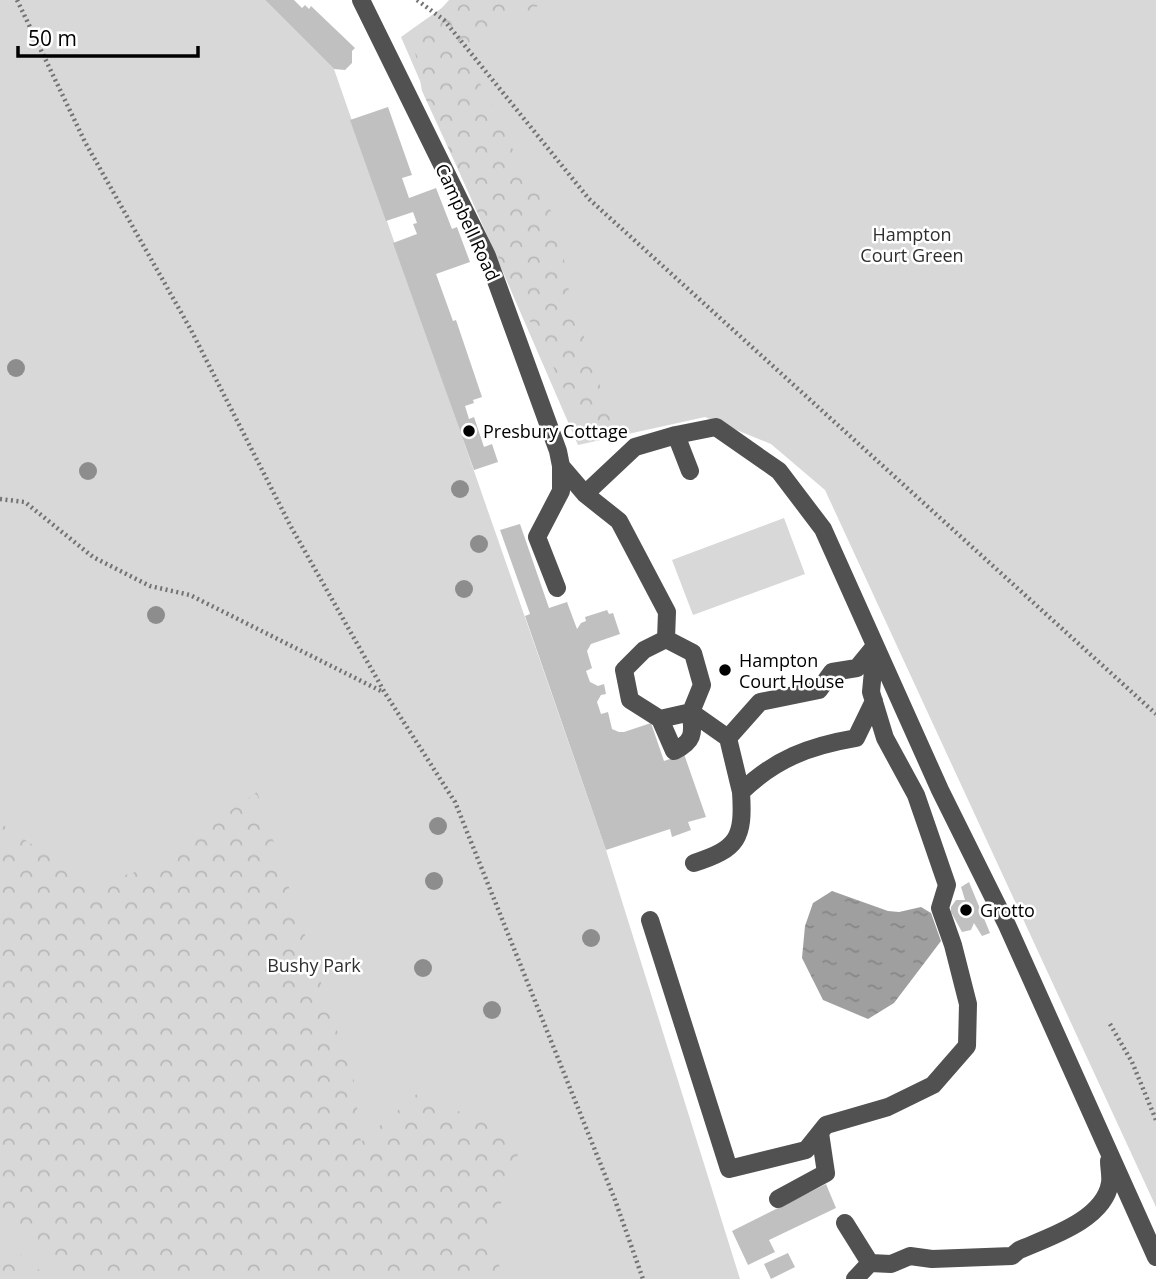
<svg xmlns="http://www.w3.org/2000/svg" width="1156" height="1279" font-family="'Open Sans',sans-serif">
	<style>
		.green { fill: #d8d8d8 }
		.forest { fill: url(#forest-crowns) }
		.water { fill: url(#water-ripples) }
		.building { fill: #c0c0c0 }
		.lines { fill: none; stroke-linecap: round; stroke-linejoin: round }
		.path { stroke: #737373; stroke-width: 4.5; stroke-dasharray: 2 3.5; stroke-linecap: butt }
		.minor { stroke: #515151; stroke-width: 18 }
		.tree { fill: #8d8d8d }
		.poi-dot { fill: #000; stroke: #fff; stroke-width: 2.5 }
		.labels { text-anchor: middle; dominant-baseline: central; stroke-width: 5; stroke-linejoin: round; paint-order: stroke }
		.street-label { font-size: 18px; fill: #000; stroke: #fff }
		.park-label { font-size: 18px; fill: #2f2f2f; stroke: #fff }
		.poi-label { font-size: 18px; fill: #000; stroke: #fff; text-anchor: start }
	</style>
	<defs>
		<pattern id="forest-crowns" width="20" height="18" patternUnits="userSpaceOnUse" patternTransform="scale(1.75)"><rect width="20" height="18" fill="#d8d8d8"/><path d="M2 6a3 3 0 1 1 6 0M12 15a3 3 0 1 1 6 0" fill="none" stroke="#b8b8b8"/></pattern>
		<pattern id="water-ripples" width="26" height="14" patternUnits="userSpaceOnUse" patternTransform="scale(1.75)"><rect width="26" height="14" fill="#9f9f9f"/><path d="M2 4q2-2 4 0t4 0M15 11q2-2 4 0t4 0" fill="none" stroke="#878787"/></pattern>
	</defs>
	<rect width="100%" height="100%" fill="#fff"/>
	<path class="green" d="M0,0H265L334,69L606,850L740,1279H0Z
		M453,0H1156V1207L825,490L771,444L705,417L578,445L401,37Z
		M784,518L805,574L693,615L672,560Z"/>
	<path class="forest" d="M449,0H548L488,34L466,62L491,100L517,159L559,223L568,287L612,423L586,432L507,276L422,91L413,40Z
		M257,792L354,1081L361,1142L418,1093L523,1140L486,1247L509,1279H82L0,1207V823L92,885L149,868Z
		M0,1237L50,1279H0Z"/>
	<path class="water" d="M832,891L888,911L899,912L921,907L931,913L941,941L894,1003L868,1019L823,1000L802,958L805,926L813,903Z"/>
	<path class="building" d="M265,0H294L302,8L305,5L309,9L311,6L355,48L352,51V63L345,70L334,69Z
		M388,107L412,175L402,178L409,198L436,188L452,229L457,227L470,262L436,274L453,321L456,320L482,397L473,400L474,403L465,406L469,419L474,417L484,447L492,444L498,462L474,470L393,243L417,234L413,224L417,223L413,212L386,221L350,120Z
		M520,524L549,608L567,602L577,629L581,623L586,621L585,617L607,610L609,614L613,613L620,634L591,644L587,651L592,668L586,671L590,682L598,686L604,684L606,694L601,695L597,702L601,714L608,712L612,729L619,732H624L651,723L664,761L684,754L706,817L688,822L691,830L672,837L670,829L606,850L525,616L530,614L500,530Z
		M969,882L990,933L982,936L974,923L971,930L962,932L951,912V907L956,900H965L961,887Z
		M826,1184L836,1208L769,1240L775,1252L748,1265L732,1231Z
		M788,1253L795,1267L771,1279L764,1264Z"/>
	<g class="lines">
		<path class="path" d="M17,0L85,142L191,330L290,525L385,693L455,802L615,1200L643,1279
			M417,0L444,20L589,199L1156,714
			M0,499L25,502L93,557L150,586L190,595L383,692
			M1110,1024L1132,1062L1156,1120"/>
		<path class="minor" d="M361,0L487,256L558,451L561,466L585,494L619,521L667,612L666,639L644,650L624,670L630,700L660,719L691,712L702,685L693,653L666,639
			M676,435L716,427L779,471L823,529L940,790L1007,925L1156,1257
			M585,494L635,447L676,435L690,471
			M557,588L537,537L561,491V466
			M691,712L728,738L741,792
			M660,719L674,751C695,741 693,733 691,712
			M728,738L760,702L819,690L832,672L857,668L875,646
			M694,863C738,849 744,838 741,792C775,759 809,746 856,738L874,701
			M650,920L729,1169L806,1150L826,1125L888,1107L933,1085L967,1046L968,1004L953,945L940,908L947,885L916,795L885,738L871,692L875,649
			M778,1199L826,1173L820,1133
			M845,1223L870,1263L891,1264L910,1256L932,1259L1012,1256L1019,1250C1049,1237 1104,1220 1110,1183C1111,1176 1109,1167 1109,1161
			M855,1279L870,1263"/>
	</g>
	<g class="tree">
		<circle cx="16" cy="368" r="9"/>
		<circle cx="88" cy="471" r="9"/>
		<circle cx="460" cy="489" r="9"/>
		<circle cx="479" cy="544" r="9"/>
		<circle cx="464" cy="589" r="9"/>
		<circle cx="156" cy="615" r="9"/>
		<circle cx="438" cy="826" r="9"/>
		<circle cx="434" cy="881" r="9"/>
		<circle cx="591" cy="938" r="9"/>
		<circle cx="423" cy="968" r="9"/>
		<circle cx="492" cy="1010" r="9"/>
	</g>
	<g class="poi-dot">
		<circle cx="469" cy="431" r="7"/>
		<circle cx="725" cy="670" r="7"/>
		<circle cx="966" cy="910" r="7"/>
	</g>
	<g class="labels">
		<g class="street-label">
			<text transform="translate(468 222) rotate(65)">Campbell Road</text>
		</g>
		<g class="park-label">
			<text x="912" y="234">Hampton<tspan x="912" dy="21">Court Green</tspan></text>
			<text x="314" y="965">Bushy Park</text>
		</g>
		<g class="poi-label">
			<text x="483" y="431">Presbury Cottage</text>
			<text x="739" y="660">Hampton<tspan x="739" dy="21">Court House</tspan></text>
			<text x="980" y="910">Grotto</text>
		</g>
	</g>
	<path d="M18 46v10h180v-10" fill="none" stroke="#000000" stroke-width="3.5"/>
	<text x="28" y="46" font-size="21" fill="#000000" stroke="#ffffff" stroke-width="5" paint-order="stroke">50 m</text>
</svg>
